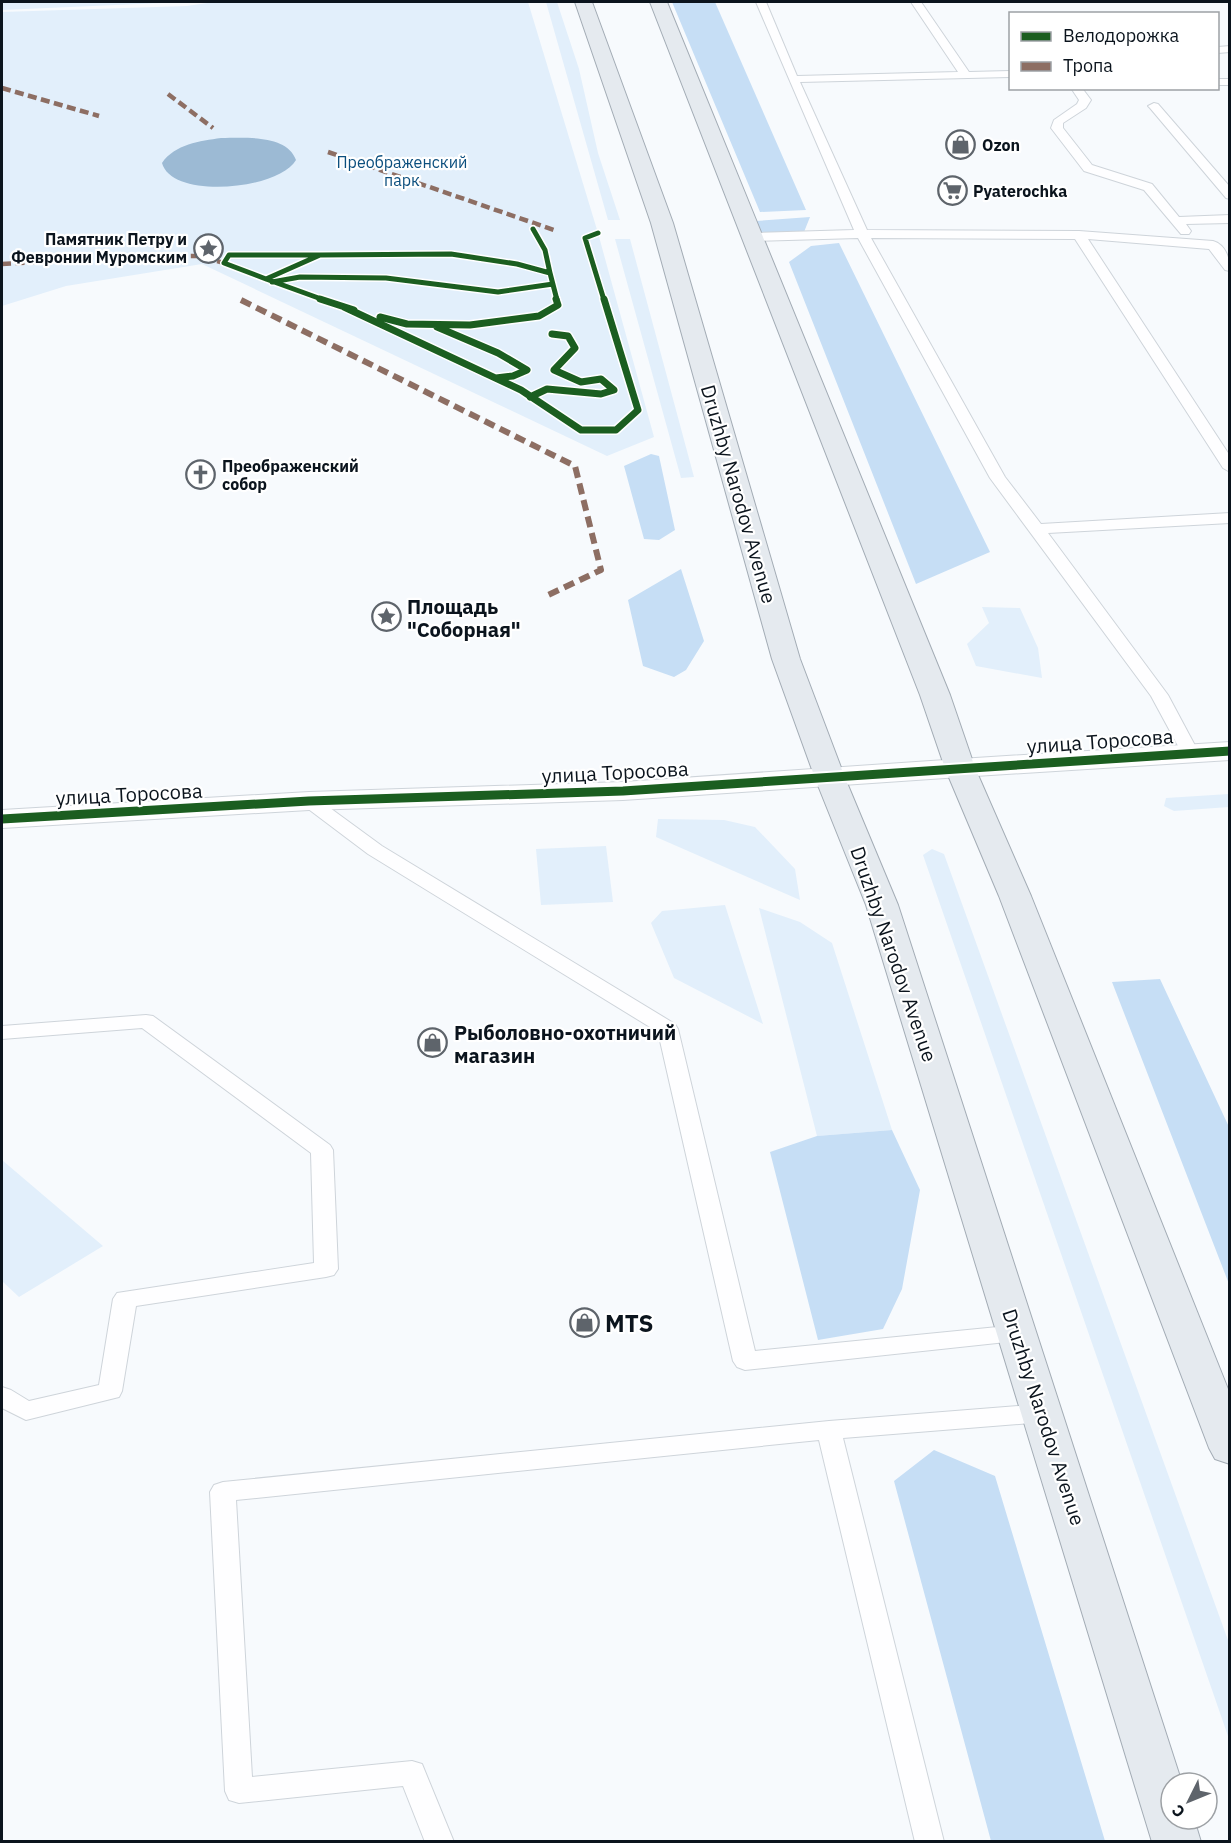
<svg xmlns="http://www.w3.org/2000/svg" width="1231" height="1843" font-family="'IBM Plex Sans',sans-serif">
	<style>
		.green { fill: #e2effb }
		.forest { fill: #c6def5 }
		.water { fill: #9cbad4 }
		.lines { fill: none; stroke-linecap: round; stroke-linejoin: round }
		.service-casing { stroke: #ced4da; stroke-width: 2 }
		.minor-casing { stroke: #ced4da; stroke-width: 2 }
		.tertiary-casing { stroke: #ced4da; stroke-width: 2 }
		.primary-casing { stroke: #a3acb5; stroke-width: 2 }
		.service { fill: #fefeff; fill-rule: evenodd }
		.minor { fill: #fefeff; fill-rule: evenodd }
		.tertiary { fill: #fefeff; fill-rule: evenodd }
		.primary { fill: #e5eaef; fill-rule: evenodd }
		.quiet-far1 { stroke: #8d6e63; stroke-width: 4.5; stroke-dasharray: 9 4.5; stroke-linecap: butt }
		.quiet { stroke: #8d6e63; stroke-width: 6; stroke-dasharray: 11 6; stroke-linecap: butt }
		.cycleway-far2-casing { stroke: #fff; stroke-width: 8 }
		.cycleway-far1-casing { stroke: #fff; stroke-width: 10 }
		.cycleway-casing { stroke: #fff; stroke-width: 13 }
		.cycleway-far2 { stroke: #1b5e20; stroke-width: 5 }
		.cycleway-far1 { stroke: #1b5e20; stroke-width: 7 }
		.cycleway { stroke: #1b5e20; stroke-width: 9 }
		.labels { text-anchor: middle; dominant-baseline: central; stroke-width: 4.5; stroke-linejoin: round; paint-order: stroke }
		.far-poi-label { font-size: 16px; font-weight: bold; fill: #0b141d; stroke: #fff; text-anchor: start }
		.far-park-label { font-size: 16px; fill: #0c4f7e; stroke: #fff }
		.street-label { font-size: 20px; fill: #0b141d; stroke: #fff }
		.poi-label { font-size: 20px; font-weight: bold; fill: #0b141d; stroke: #fff; text-anchor: start }
		.near-poi-label { font-size: 24px; font-weight: bold; fill: #0b141d; stroke: #fff; text-anchor: start }
	</style>
	<rect width="100%" height="100%" fill="#f7fafd"/>
	<path class="green" d="M2,2H184L2,10Z
		M214,2H528L598,233L654,437L607,456L202,264L66,286L2,306V12L187,6Z
		M546,2H557L579,69L598,153L620,220H608Z
		M615,239H630L694,477L681,478Z
		M982,607L1020,608L1038,648L1042,678L976,666L967,644L989,623Z
		M1229,794V807L1174,811L1164,806L1166,798Z
		M658,819L724,820L755,827L795,869L800,900L656,837Z
		M606,846L613,902L541,905L536,849Z
		M932,849L944,854L1229,1643V1739L923,855Z
		M725,905L763,1024L674,978L651,923L662,911Z
		M759,908L800,922L832,943L892,1130L817,1136Z
		M2,1160L103,1246L19,1297L2,1281Z"/>
	<path class="forest" d="M672,2H715L806,210L760,212Z
		M810,217L804,232H760L756,221Z
		M839,243L990,552L916,584L789,262L811,246Z
		M651,454L659,456L675,530L659,540L644,539L624,466Z
		M681,569L704,641L686,670L674,677L643,666L628,600Z
		M1160,979L1229,1127V1284L1112,982Z
		M892,1130L920,1190L902,1289L883,1329L818,1340L770,1152L817,1136Z
		M934,1450L995,1476L1105,1841H991L894,1481Z"/>
	<path class="water" d="M221,138C244,138 287,134 296,160C279,190 172,200 162,163C175,144 200,141 221,138Z"/>
	<g class="lines">
		<defs>
			<path id="service" d="M756,2H766L797,76L958,72L911,2H921L969,72L1010,71V77L800,82L867,230L1079,231L1213,241C1226,245 1230,259 1230,271L1225,270L1209,249L1088,239L1230,456V472L1223,468L1075,239L871,238L1005,477L1041,524L1230,513V523L1048,533L1168,695L1199,753L1196,757H1184L1151,696L990,478L858,238L752,241L746,237L752,233L854,230Z
				M1230,46V52L1218,53V47Z
				M1218,79H1230V85H1218Z
				M1071,88H1082L1091,100L1086,108L1063,123V128L1092,165L1152,184L1179,217L1230,215V223L1186,224L1191,231L1189,234H1181L1144,190L1084,171L1051,128L1054,120L1077,104L1079,100Z
				M1154,103L1158,104L1230,187V199L1226,198L1150,108L1148,106Z
				M309,796L315,797L382,846L675,1024L678,1029L755,1351L1018,1325L1026,1328L1030,1334L1026,1340L745,1370L737,1367L733,1361L658,1032L368,854L303,805L300,801L303,797Z
				M146,1015L153,1016L330,1145L333,1150L338,1269L334,1275L326,1277L136,1306L122,1391L119,1397L26,1420L2,1408V1387L11,1390L29,1401L99,1385L113,1299L117,1293L314,1263L311,1153L142,1028L2,1039V1026Z
				M1043,1404L1052,1406L1055,1413L1052,1420L1043,1422L843,1438L944,1842H915L819,1440L236,1500L252,1777L412,1761L422,1764L454,1842H425L403,1786L239,1803L229,1800L225,1791L210,1492L214,1485L223,1482L829,1421Z"/>
			<path id="minor" d="M1230,742V760L960,777L949,774L945,768L949,762L960,759Z"/>
			<path id="tertiary" d="M960,759L971,762L975,768L971,774L960,777L623,800L309,810L2,828V810L309,792L623,782Z"/>
			<path id="primary" d="M575,2H592L673,223L800,659L845,778L898,905L1182,1783H1171V1819H1194L1201,1842H1152L866,905L815,778L772,659L651,223Z
				M650,2H667L950,695L975,768L1031,896L1230,1394V1464L1215,1459L1209,1448L999,896L945,768L920,695Z"/>
		</defs>
		<use href="#service" class="service-casing"/>
		<use href="#minor" class="minor-casing"/>
		<use href="#tertiary" class="tertiary-casing"/>
		<use href="#primary" class="primary-casing"/>
		<use href="#service" class="service"/>
		<use href="#minor" class="minor"/>
		<use href="#tertiary" class="tertiary"/>
		<use href="#primary" class="primary"/>
		<path class="quiet-far1" d="M2,88L99,116
			M168,94L213,128
			M328,152L554,230
			M2,264L128,257L198,256L224,263"/>
		<path class="quiet" d="M241,300L575,466L601,570L548,595"/>
		<defs>
			<path id="cycleway-far2" d="M598,233L585,238L604,300
				M229,255H320L266,279L224,263Z
				M320,255L451,254L517,264L550,273L545,250L533,229
				M550,273L557,300
				M266,279L324,300
				M272,282L300,277L386,278L498,292L553,284"/>
			<path id="cycleway-far1" d="M320,299L354,310
				M344,307L521,390L581,430H616L638,410L604,299
				M380,317L407,324L470,325L539,316L558,305L556,299
				M437,327L498,353L527,370L513,376L496,378
				M530,397L547,389L601,394L614,390L601,379L581,382L554,370L575,348L568,336L552,334"/>
			<path id="cycleway" d="M2,819L309,801L623,791L1230,751"/>
		</defs>
		<use href="#cycleway-far2" class="cycleway-far2-casing"/>
		<use href="#cycleway-far1" class="cycleway-far1-casing"/>
		<use href="#cycleway" class="cycleway-casing"/>
		<use href="#cycleway-far2" class="cycleway-far2"/>
		<use href="#cycleway-far1" class="cycleway-far1"/>
		<use href="#cycleway" class="cycleway"/>
	</g>
	<defs>
		<symbol id="shop-ring" viewBox="-11 -11 22 22"><circle r="9.5" fill="#fff" stroke="#5e646b" stroke-width="1.5"/><path d="M-5-2.5h2.3a2.7 3.5 0 0 1 5.4 0H5L5.5 6h-11ZM-1.5-2.5h3a1.5 2.3 0 0 0-3 0Z" fill="#5e646b"/></symbol>
		<symbol id="supermarket-ring" viewBox="-11 -11 22 22"><circle r="9.5" fill="#fff" stroke="#5e646b" stroke-width="1.5"/><path d="M-6-5.5h2.5l.6 2H6L4.5 2H-2.5L-4.4-4H-6ZM-1.5 3.2a1.3 1.3 0 1 0 .1 0ZM3 3.2a1.3 1.3 0 1 0 .1 0Z" fill="#5e646b"/></symbol>
		<symbol id="sight-ring" viewBox="-11 -11 22 22"><circle r="9.5" fill="#fff" stroke="#5e646b" stroke-width="1.5"/><path d="M0-6L1.8-2.2L6-1.7L2.9 1.2L3.7 5.4L0 3.3L-3.7 5.4L-2.9 1.2L-6-1.7L-1.8-2.2Z" fill="#5e646b"/></symbol>
		<symbol id="church-ring" viewBox="-11 -11 22 22"><circle r="9.5" fill="#fff" stroke="#5e646b" stroke-width="1.5"/><path d="M-1.2-6h2.4v3.5h3.3v2.4h-3.3V6h-2.4V-.1h-3.3v-2.4h3.3Z" fill="#5e646b"/></symbol>
	</defs>
	<g fill-rule="evenodd">
		<use href="#shop-ring" x="944" y="128" width="33" height="33"/>
		<use href="#supermarket-ring" x="936" y="174" width="33" height="33"/>
		<use href="#sight-ring" x="192" y="232" width="33" height="33"/>
		<use href="#church-ring" x="184" y="458" width="33" height="33"/>
		<use href="#sight-ring" x="370" y="600" width="33" height="33"/>
		<use href="#shop-ring" x="416" y="1026" width="33" height="33"/>
		<use href="#shop-ring" x="568" y="1306" width="33" height="33"/>
	</g>
	<g class="labels">
		<g class="far-poi-label">
			<text x="982" y="145">Ozon</text>
			<text x="973" y="191">Pyaterochka</text>
			<text x="187" y="239" text-anchor="end">Памятник Петру и<tspan x="187" dy="18">Февронии Муромским</tspan></text>
			<text x="222" y="466">Преображенский<tspan x="222" dy="18">собор</tspan></text>
		</g>
		<g class="far-park-label">
			<text x="402" y="162">Преображенский<tspan x="402" dy="18">парк</tspan></text>
		</g>
		<g class="street-label">
			<text transform="translate(739 494) rotate(74)">Druzhby Narodov Avenue</text>
			<text transform="translate(1100 741) rotate(-4)">улица Торосова</text>
			<text transform="translate(615 772) rotate(-3)">улица Торосова</text>
			<text transform="translate(129 794) rotate(-3)">улица Торосова</text>
			<text transform="translate(894 954) rotate(71)">Druzhby Narodov Avenue</text>
			<text transform="translate(1044 1417) rotate(72)">Druzhby Narodov Avenue</text>
		</g>
		<g class="poi-label">
			<text x="407" y="606">Площадь<tspan x="407" dy="23">"Соборная"</tspan></text>
			<text x="454" y="1032">Рыболовно-охотничий<tspan x="454" dy="23">магазин</tspan></text>
		</g>
		<g class="near-poi-label">
			<text x="605" y="1323">MTS</text>
		</g>
	</g>
	<rect width="1231" height="1843" fill="none" stroke="#0b141d" stroke-width="6"/>
	<rect x="1009" y="12" width="210" height="78" fill="#ffffff" stroke="#9da1a5" stroke-width="1.5"/>
	<rect x="1021" y="32" width="30" height="9" fill="#1b5e20" stroke="#9da1a5" stroke-width="1.5"/>
	<text x="1063" y="42" font-size="18" fill="#0b141d">Велодорожка</text>
	<rect x="1021" y="62" width="30" height="9" fill="#8d6e63" stroke="#9da1a5" stroke-width="1.5"/>
	<text x="1063" y="72" font-size="18" fill="#0b141d">Тропа</text>
	<g transform="translate(1189 1801) rotate(227)"><circle r="28" fill="#ffffff" stroke="#9da1a5" stroke-width="1.5"/>
	<path d="M0-4.5L10 22L0 15L-10 22Z" fill="#5e646b"/>
	<text y="-9" font-size="16" font-weight="bold" text-anchor="middle" fill="#0b141d">С</text>
	</g>
</svg>
